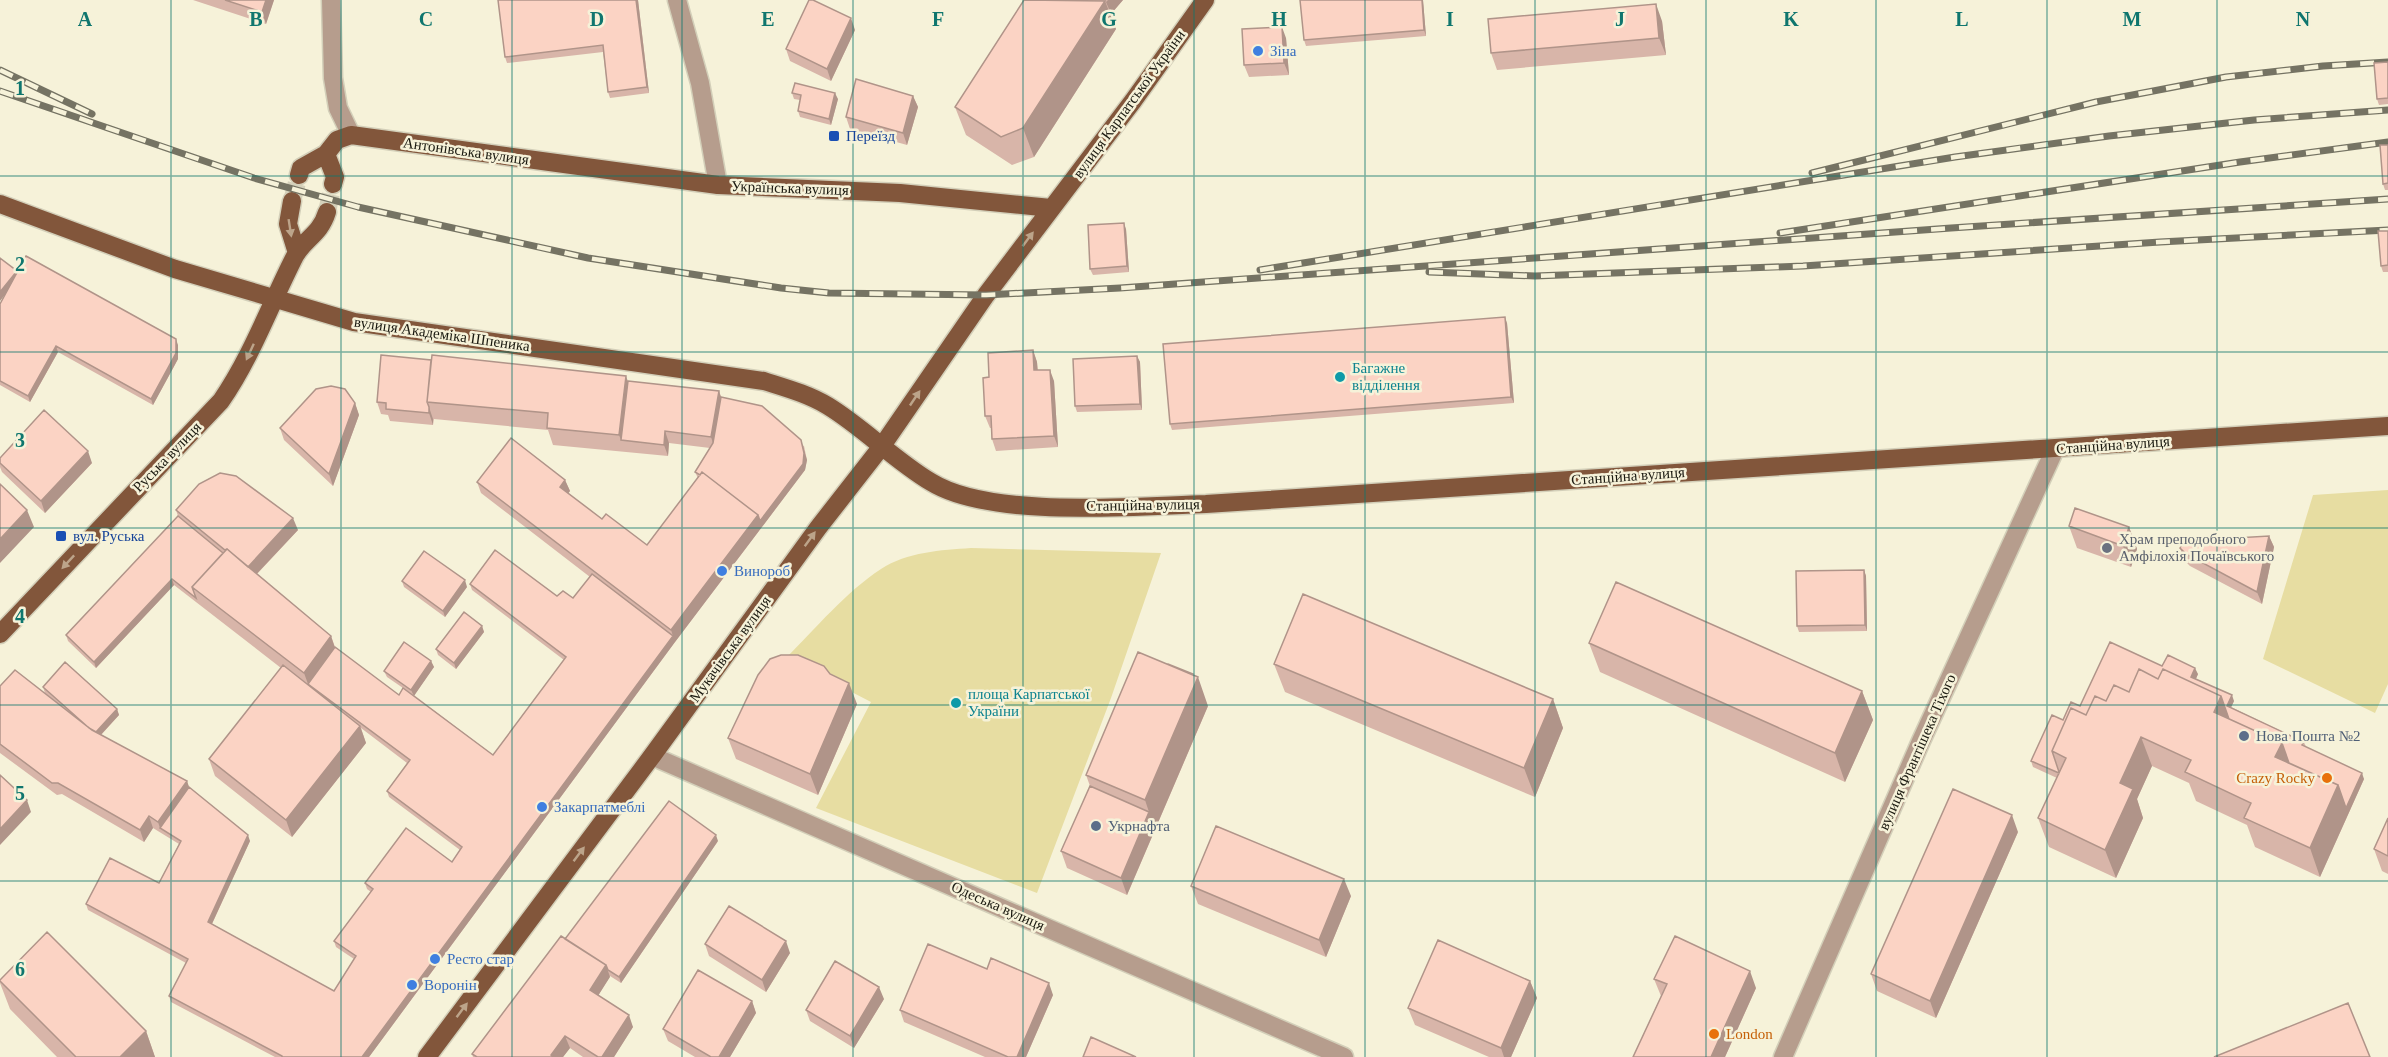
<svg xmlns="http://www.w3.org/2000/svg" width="2388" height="1057" font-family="'Times New Roman',serif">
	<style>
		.green { fill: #e7dda2 }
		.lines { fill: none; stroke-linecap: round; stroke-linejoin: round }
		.major-tunnel { stroke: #d5d1bb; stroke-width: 18; stroke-dasharray: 18 9; stroke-linecap: butt }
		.minor-casing { stroke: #d3cfb9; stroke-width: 21 }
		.major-casing { stroke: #d3cfb9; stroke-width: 21 }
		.minor { stroke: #b69d8d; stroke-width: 18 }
		.major { stroke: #82563b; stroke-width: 18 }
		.rail-casing { stroke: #757363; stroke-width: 7 }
		.rail { stroke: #f6f2d9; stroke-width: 4.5; stroke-dasharray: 14; stroke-linecap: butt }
		.wall { fill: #d8b5a9 }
		.shaded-wall { fill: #b09489 }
		.building { fill: #fbd3c4; stroke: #b09489; stroke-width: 1.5 }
		.oneway { fill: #bca48a }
		.grid { fill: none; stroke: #0f766e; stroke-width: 1.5; stroke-opacity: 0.55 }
		.shop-dot { fill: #3f7fe0; stroke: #f6f2d9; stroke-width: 2 }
		.transit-dot { fill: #1a4fb4; stroke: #f6f2d9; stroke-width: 2 }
		.culture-dot { fill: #0f9aa8; stroke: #f6f2d9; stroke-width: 2 }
		.worship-dot { fill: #6b7280; stroke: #f6f2d9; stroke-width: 2 }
		.service-dot { fill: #5c6f8a; stroke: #f6f2d9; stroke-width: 2 }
		.food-dot { fill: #e8710a; stroke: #f6f2d9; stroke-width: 2 }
		.labels { text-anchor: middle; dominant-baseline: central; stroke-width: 5; stroke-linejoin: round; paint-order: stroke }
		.shop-label { font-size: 15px; fill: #366cbe; stroke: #f6f2d9; text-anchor: start }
		.street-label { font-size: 15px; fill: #1a1910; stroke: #f6f2d9 }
		.transit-label { font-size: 15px; fill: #164399; stroke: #f6f2d9; text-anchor: start }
		.culture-label { font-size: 15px; fill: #0d838f; stroke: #f6f2d9; text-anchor: start }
		.worship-label { font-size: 15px; fill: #5b616d; stroke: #f6f2d9; text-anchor: start }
		.service-label { font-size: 15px; fill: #4e5e75; stroke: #f6f2d9; text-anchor: start }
		.food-label { font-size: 15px; fill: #c56008; stroke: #f6f2d9; text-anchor: end }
		.grid-label { font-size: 20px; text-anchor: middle; font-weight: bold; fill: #0f766e; stroke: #f6f2d9; stroke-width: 5; stroke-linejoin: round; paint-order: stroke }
	</style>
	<rect width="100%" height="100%" fill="#f6f2d9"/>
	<path class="green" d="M2388,490V684L2375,713L2263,659L2313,495Z
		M971,548L1161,553L1111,698L1037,893L816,808L871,702L786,658C815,629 847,591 881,569C907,552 941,550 971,548Z"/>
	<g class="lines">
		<path class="major-tunnel" d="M292,201L299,175
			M327,212L333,184"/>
		<defs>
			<path id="minor" d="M331,0L333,78L338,108L351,135
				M677,0L700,83L718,185
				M652,756L1344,1057
				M1783,1057L1921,741L2055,449"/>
			<path id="major" d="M326,154L335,177L333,184
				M299,175L301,168L326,154L337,140L351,135L718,185L900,193L1051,208
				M292,201L288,224L297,253
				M0,204L175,269L354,322L764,381C786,388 808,394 828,406C864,428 894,460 931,482C991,519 1134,506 1206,504L2388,426
				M0,634L221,401C252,356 270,305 295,256C305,238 320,235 327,212
				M427,1057L652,756L818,528L882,446L986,295L1133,101L1205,0"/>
		</defs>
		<use href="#minor" class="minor-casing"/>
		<use href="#major" class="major-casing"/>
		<use href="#minor" class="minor"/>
		<use href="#major" class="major"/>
		<defs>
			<path id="rail" d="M0,70L92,114
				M0,91L254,178L358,207L588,258L781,288L829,293L986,295L1120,288L1951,228L2388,199
				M1812,173L2096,102L2226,77L2323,66L2388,62
				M1780,233L2240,162L2388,142
				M1260,270L1955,157L2109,136L2254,120L2388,110
				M1429,272L1535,276L1803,266L2160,242L2388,230"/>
		</defs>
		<use href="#rail" class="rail-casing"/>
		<use href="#rail" class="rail"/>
	</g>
	<path class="wall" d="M193,0H274L266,24Z
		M498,0H638L649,93L610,98L608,92L603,52L507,63L505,57Z
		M1024,0H1123L1111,14L1110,13L1116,29L1034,157L1012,165L966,135L955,107Z
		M1300,0H1423L1426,36L1306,46L1304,40Z
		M1662,21L1666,55L1497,70L1491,53Z
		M855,30L831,81L790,61L786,49Z
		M1286,38L1289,75L1249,77L1244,65Z
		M2388,62V104L2379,105L2377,99Z
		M792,93L838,99L831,125L800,117L798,111L800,100L794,99Z
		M913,96L918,107L907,145L850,129L846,117Z
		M2388,145V190H2385L2383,184Z
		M1126,229L1129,272L1093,275L1090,269Z
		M2388,231V272H2383L2381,266Z
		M17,271V272L178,345V359L153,405L58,352L30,402L0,385V304Z
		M1507,323L1514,403L1172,430L1170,424Z
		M1033,350L1037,362L1038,370L1054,381L1058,447L996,451L992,439L991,428H990L985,416L989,377Z
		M1137,356L1140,362L1142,410L1077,412L1075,406Z
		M628,381L719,391L721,397L804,446L807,460L805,470L675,642L369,1057H275L171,1002L169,996L186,963L88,910L86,904L159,883L179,844L153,828L144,842L62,794L57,795L0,753V686L56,702L45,693L43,687L117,709L119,715L101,735L187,781L189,787L250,841L212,924L334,991L354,959L336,947L334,941L371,892L367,889L365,883L452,862L460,850L389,797L387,791L407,763L361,728L366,743L292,837L215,776L209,759L281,668L174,585L96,668L68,641L66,635L178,516L176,510L298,530L257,574L331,636L335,647L399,695L403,688L387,677L384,671L431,661L434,667L414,695L493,755L564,660L472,590L470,584L573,598L590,577L481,493L477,482L565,480L570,491L568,493L602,519L647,545L698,478L695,472L710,448L669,443L668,456L553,445L548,430L434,419L433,425L390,421L388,415L381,414L377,402Z
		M355,403L359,415L333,486L284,440L280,428Z
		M0,458L92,463L45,513L2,472L0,467Z
		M2069,526L2129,527L2137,549L2131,567L2077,548Z
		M2269,536L2274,547L2262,604L2190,566L2184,560L2180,548Z
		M1864,570L1866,576L1867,631L1799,632L1797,626Z
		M402,581L467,587L445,617L404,587Z
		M482,626L484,632L456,669L438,655L436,649Z
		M1589,643L1862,691L1873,720L1845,782L1600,672Z
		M1274,664L1553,699L1563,728L1535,797L1285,692Z
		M2162,666L2198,674L2196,679L2234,701L2231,707L2304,742L2306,747L2364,779L2320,877L2255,847L2247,825L2196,801L2189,783L2152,766L2137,799L2143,818L2116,878L2049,847L2038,818L2057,778L2033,767L2031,761L2063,720L2080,706Z
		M830,674L857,704L818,795L736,759L728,738Z
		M1208,706L1127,895L1067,868L1061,851L1090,786L1086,775Z
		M2388,818V874L2382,871L2374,849Z
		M2018,832L1936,1018L1877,991L1871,974Z
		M718,841L621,983L610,976L598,996L633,1027L614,1057H583L570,1048L563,1057H473L472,1054Z
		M1191,886L1351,896L1326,957L1198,904Z
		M705,944L790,953L766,992L709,956Z
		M987,969L1053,995L1026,1057H985L904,1022L900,1010Z
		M1654,979L1756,988L1725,1057H1633L1661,996Z
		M0,980L146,1031L155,1057H57L10,1009L0,983Z
		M1530,981L1537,998L1511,1057H1489L1415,1025L1408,1008Z
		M884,999L854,1048L810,1021L806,1010Z
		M752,1001L756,1013L730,1057H695L668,1041L663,1029Z"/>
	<path class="shaded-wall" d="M266,0H274L266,24L262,12Z
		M636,0H638L649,93L647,87Z
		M1108,0H1123L1111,14L1106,2Z
		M1422,0H1423L1426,36L1424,30Z
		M1105,1L1116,29L1034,157L1023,128Z
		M1656,4L1662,21L1666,55L1659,38Z
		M851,18L855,30L831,81L827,69Z
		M1282,27L1286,38L1289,75L1284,63Z
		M835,93L838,99L831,125L829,119Z
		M913,96L918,107L907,145L903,133Z
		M1124,223L1126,229L1129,272L1127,266Z
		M17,271L19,277L0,301V292Z
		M1505,317L1507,323L1514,403L1511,397Z
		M176,339L178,345V359L153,405L151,399Z
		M56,346L58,352L30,402L28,396Z
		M1033,350L1037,362L1038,382L1034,370Z
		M1137,356L1140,362L1142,410L1140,404Z
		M1050,370L1054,381L1058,447L1054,436Z
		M626,376L632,393L621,440L619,435Z
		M719,391L723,403L715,449L711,437Z
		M355,403L359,415L333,486L329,474Z
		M429,407L433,419V425L429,413Z
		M665,431L669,443L668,456L664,445Z
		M801,440L807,460L805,470L675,642L671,630Z
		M88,451L92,463L45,513L41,501Z
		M565,480L570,491L564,499L560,487Z
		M27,510L34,527L0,563V539Z
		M293,518L298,530L251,580L247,568Z
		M2129,527L2137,549L2131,567L2123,546Z
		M2269,536L2274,547L2262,604L2257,592Z
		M1864,570L1866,576L1867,631L1865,625Z
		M172,579L174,585L96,668L94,662Z
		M465,580L467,587L445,617L443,611Z
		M482,626L484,632L456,669L454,663Z
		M331,636L337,654L308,684L304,673Z
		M673,636L675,642L369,1057H362Z
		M431,661L434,667L414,696L411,690Z
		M2195,668L2198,674L2194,683L2191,677Z
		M1198,677L1208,706L1127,895L1121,878L1149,812L1145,800Z
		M849,683L857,704L818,795L810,774Z
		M1862,691L1873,720L1845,782L1835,753Z
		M2232,695L2234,701L2229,712L2227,706Z
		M2221,696L2232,725L2214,712Z
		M1553,699L1563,728L1535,797L1524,768Z
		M117,709L119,715L97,739L95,733Z
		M360,726L366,743L292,837L286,820Z
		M2141,737L2152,766L2137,799L2143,818L2116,878L2105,850L2120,783Z
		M2282,743L2292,772L2275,757Z
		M2362,773L2364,779L2320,877L2310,848L2338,785Z
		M187,781L191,793L160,828L158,822Z
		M27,800L31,812L0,845V829Z
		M2012,815L2018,832L1936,1018L1930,1001Z
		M149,816L153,828L144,842L140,830Z
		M248,835L250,841L210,928L208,922Z
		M716,835L718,841L621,983L619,977Z
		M1344,879L1351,896L1326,957L1319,940Z
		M786,941L790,953L766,992L762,980Z
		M606,965L610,977L594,1002L590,990Z
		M1750,971L1756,988L1725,1057H1711Z
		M1530,981L1537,998L1511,1057H1504L1501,1048Z
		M1049,983L1053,995L1026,1057H1017Z
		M879,987L884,999L854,1048L850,1036Z
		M752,1001L756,1013L730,1057H719Z
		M629,1015L633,1027L614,1057H602Z
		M146,1031L155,1057H120Z
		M565,1036L570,1048L563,1057H552L551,1055Z"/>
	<path class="building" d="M225,0H266L262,12Z
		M498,0H636L647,87L608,92L603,45L505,57Z
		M809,0H813L851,18L827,69L786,49Z
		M1024,0L1105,1L1023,128L1001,137L955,107Z
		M1300,0H1422L1424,30L1304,40Z
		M1656,4L1659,38L1491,53L1488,19Z
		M1282,27L1284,63L1244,65L1242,29Z
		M2388,62V98L2377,99L2374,63Z
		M856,79L913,96L903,133L846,117Z
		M795,83L835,93L829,119L798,111L801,95L792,93Z
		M2380,145H2388V183L2383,184Z
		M1124,223L1127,266L1090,269L1088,225Z
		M2378,231H2388V265L2381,266Z
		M26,256L176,339V353L151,399L56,346L28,396L0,381V304Z
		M0,258L17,271L0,292Z
		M1505,317L1511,397L1170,424L1163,344Z
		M1033,350L1034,370H1050L1054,436L992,439L991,416H985L983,378L989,377L988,353Z
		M381,355L431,360L427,402L429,407V413L386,409V403L377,402Z
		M432,355L626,376L619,435L547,428L548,413L427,402Z
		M1137,356L1140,404L1075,406L1073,359Z
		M628,381L719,391L711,437L665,431L664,445L621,440Z
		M331,386L345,389L355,403L329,474L280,428L316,389Z
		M721,397L762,406L801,440L804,453L803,464L760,521L758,515L702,472L700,475L695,472L713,443Z
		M44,410L88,451L41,501L0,463V458Z
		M511,438L565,480L560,487L602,519L606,514L647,545L702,472L758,515L671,630L477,482Z
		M220,473L236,476L293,518L248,567L227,549L225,550L176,510L199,484Z
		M0,484L27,510L0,539Z
		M2075,508L2129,527L2123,546L2069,526Z
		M178,516L223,553L192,587L196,598L172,579L94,662L66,635Z
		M2269,536L2257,592L2186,554L2180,548L2184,541Z
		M227,549L331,636L304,673L192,587Z
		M495,550L557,596L563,591L573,598L592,574L673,636L362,1057H282V1056L169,996L188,959L86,904L110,858L159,883L181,841L160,828L189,787L248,835L208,922L334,991L356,956L334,941L373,889L365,883L406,828L452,862L462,847L387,791L410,760L308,684L335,647L399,695L403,688L493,755L566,657L470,584Z
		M424,551L465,580L443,611L402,581Z
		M1864,570L1865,625L1797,626L1796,571Z
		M1616,582L1862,691L1835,753L1589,643Z
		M1303,594L1553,699L1524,768L1274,664Z
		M464,612L482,626L454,663L436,649Z
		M404,642L431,661L411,690L384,671Z
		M2110,642L2162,666L2168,655L2195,668L2191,677L2232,695L2227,706L2304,742L2302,745L2362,773L2346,808L2338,785L2289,763L2282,743L2229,719L2221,696L2163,669L2158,679L2139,669L2129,692L2114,685L2106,701L2095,696L2086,715L2071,708L2052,751L2059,772V773L2031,761L2052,715L2063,720L2071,702L2080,706Z
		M1138,652L1198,677L1145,800L1086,775Z
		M781,655H798L824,666L830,674L849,683L810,774L728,738L758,675L770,659Z
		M65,662L117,709L96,732L89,728L43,687Z
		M1167,664H1168L1193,674V675Z
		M283,665L360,726L286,820L209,759Z
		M2139,669L2158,679L2163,669L2221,696L2214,712L2282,743L2275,757L2338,785L2310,848L2244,818L2251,803L2185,772L2191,760L2141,737L2120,783L2133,789L2105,850L2038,818L2066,758L2052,751L2071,708L2086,715L2095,696L2106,701L2114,685L2129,692Z
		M15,670L92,730L187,781L158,822L149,816L140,830L58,783H52L0,744V686Z
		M0,775L27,800L0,829Z
		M1090,786L1149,812L1121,878L1061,851Z
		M1953,789L2012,815L1930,1001L1871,974Z
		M669,801L716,835L619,977L608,970L606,965L565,939Z
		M2388,818V856L2374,849Z
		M1216,826L1344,879L1319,940L1191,886Z
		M729,906L786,941L762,980L705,944Z
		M47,932L146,1031L120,1057H76L0,981V980Z
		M561,936L606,965L590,990L629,1015L602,1057H598L565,1036L551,1055L554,1057H477L472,1054Z
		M1675,936L1750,971L1711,1057H1633L1667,984L1654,979Z
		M1438,940L1530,981L1501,1048L1408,1008Z
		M928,944L987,969L991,958L1049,983L1017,1057H1008L900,1010Z
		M835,961L879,987L850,1036L806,1010Z
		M698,970L752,1001L719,1057H711L663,1029Z
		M2348,1003L2370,1057H2214Z
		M1091,1037L1136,1057H1083Z"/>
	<defs><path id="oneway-solid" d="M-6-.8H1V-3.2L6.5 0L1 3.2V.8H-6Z" transform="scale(1.5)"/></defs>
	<g class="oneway">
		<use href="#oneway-solid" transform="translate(290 228) rotate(81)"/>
		<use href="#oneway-solid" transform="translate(1028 239) rotate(-53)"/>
		<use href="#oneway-solid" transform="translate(250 352) rotate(115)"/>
		<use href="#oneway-solid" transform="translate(915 398) rotate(-56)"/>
		<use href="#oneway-solid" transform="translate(810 539) rotate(-54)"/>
		<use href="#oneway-solid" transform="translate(68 562) rotate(133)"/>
		<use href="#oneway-solid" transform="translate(579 854) rotate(-53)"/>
		<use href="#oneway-solid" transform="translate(462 1010) rotate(-53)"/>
	</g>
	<path class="grid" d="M171,0V1057M341,0V1057M512,0V1057M682,0V1057M853,0V1057M1023,0V1057M1194,0V1057M1365,0V1057M1535,0V1057M1706,0V1057M1876,0V1057M2047,0V1057M2217,0V1057M0,176H2388M0,352H2388M0,528H2388M0,705H2388M0,881H2388"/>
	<g class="shop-dot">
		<circle cx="1258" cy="51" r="6"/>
		<circle cx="722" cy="571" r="6"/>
		<circle cx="542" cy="807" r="6"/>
		<circle cx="435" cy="959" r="6"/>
		<circle cx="412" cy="985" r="6"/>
	</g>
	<g class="transit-dot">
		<rect x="828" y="130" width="12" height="12" rx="3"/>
		<rect x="55" y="530" width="12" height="12" rx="3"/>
	</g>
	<g class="culture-dot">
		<circle cx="1340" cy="377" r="6"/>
		<circle cx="956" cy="703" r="6"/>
	</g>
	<circle class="worship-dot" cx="2107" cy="548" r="6"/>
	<g class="service-dot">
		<circle cx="2244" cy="736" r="6"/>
		<circle cx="1096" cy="826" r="6"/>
	</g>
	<g class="food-dot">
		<circle cx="2327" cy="778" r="6"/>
		<circle cx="1714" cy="1034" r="6"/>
	</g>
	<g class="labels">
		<g class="shop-label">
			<text x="1270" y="51">Зіна</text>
			<text x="734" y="571">Винороб</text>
			<text x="554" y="807">Закарпатмеблі</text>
			<text x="447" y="959">Ресто стар</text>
			<text x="424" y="985">Воронін</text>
		</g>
		<g class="street-label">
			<text transform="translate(1129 104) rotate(-54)">вулиця Карпатської України</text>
			<text transform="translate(466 151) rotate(8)">Антонівська вулиця</text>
			<text transform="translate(790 188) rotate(2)">Українська вулиця</text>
			<text transform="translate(442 334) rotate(8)">вулиця Академіка Шпеника</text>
			<text transform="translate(2113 445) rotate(-4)">Станційна вулиця</text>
			<text transform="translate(167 457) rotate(-46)">Руська вулиця</text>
			<text transform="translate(1628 476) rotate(-4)">Станційна вулиця</text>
			<text transform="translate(1143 505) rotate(-1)">Станційна вулиця</text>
			<text transform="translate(730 649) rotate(-54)">Мукачівська вулиця</text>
			<text transform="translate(1917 752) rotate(-66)">вулиця Франтішека Тіхого</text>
			<text transform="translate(998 906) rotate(24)">Одеська вулиця</text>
		</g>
		<g class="transit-label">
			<text x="846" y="136">Переїзд</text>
			<text x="73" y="536">вул. Руська</text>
		</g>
		<g class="culture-label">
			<text x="1352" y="368">Багажне<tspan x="1352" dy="17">відділення</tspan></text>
			<text x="968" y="694">площа Карпатської<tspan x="968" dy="17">України</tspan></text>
		</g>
		<g class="worship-label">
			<text x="2119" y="539">Храм преподобного<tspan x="2119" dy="17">Амфілохія Почаївського</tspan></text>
		</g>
		<g class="service-label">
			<text x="2256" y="736">Нова Пошта №2</text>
			<text x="1108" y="826">Укрнафта</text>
		</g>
		<g class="food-label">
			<text x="2315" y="778">Crazy Rocky</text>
			<text x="1726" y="1034" text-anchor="start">London</text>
		</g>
	</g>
	<g class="grid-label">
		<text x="85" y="26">A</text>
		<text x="256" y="26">B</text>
		<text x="426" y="26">C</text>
		<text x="597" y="26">D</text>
		<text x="768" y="26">E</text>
		<text x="938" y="26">F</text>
		<text x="1109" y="26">G</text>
		<text x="1279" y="26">H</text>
		<text x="1450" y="26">I</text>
		<text x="1620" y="26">J</text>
		<text x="1791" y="26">K</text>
		<text x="1962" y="26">L</text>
		<text x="2132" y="26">M</text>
		<text x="2303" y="26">N</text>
		<text x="20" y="95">1</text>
		<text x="20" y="271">2</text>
		<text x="20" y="447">3</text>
		<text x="20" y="623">4</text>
		<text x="20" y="800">5</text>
		<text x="20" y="976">6</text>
	</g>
</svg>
